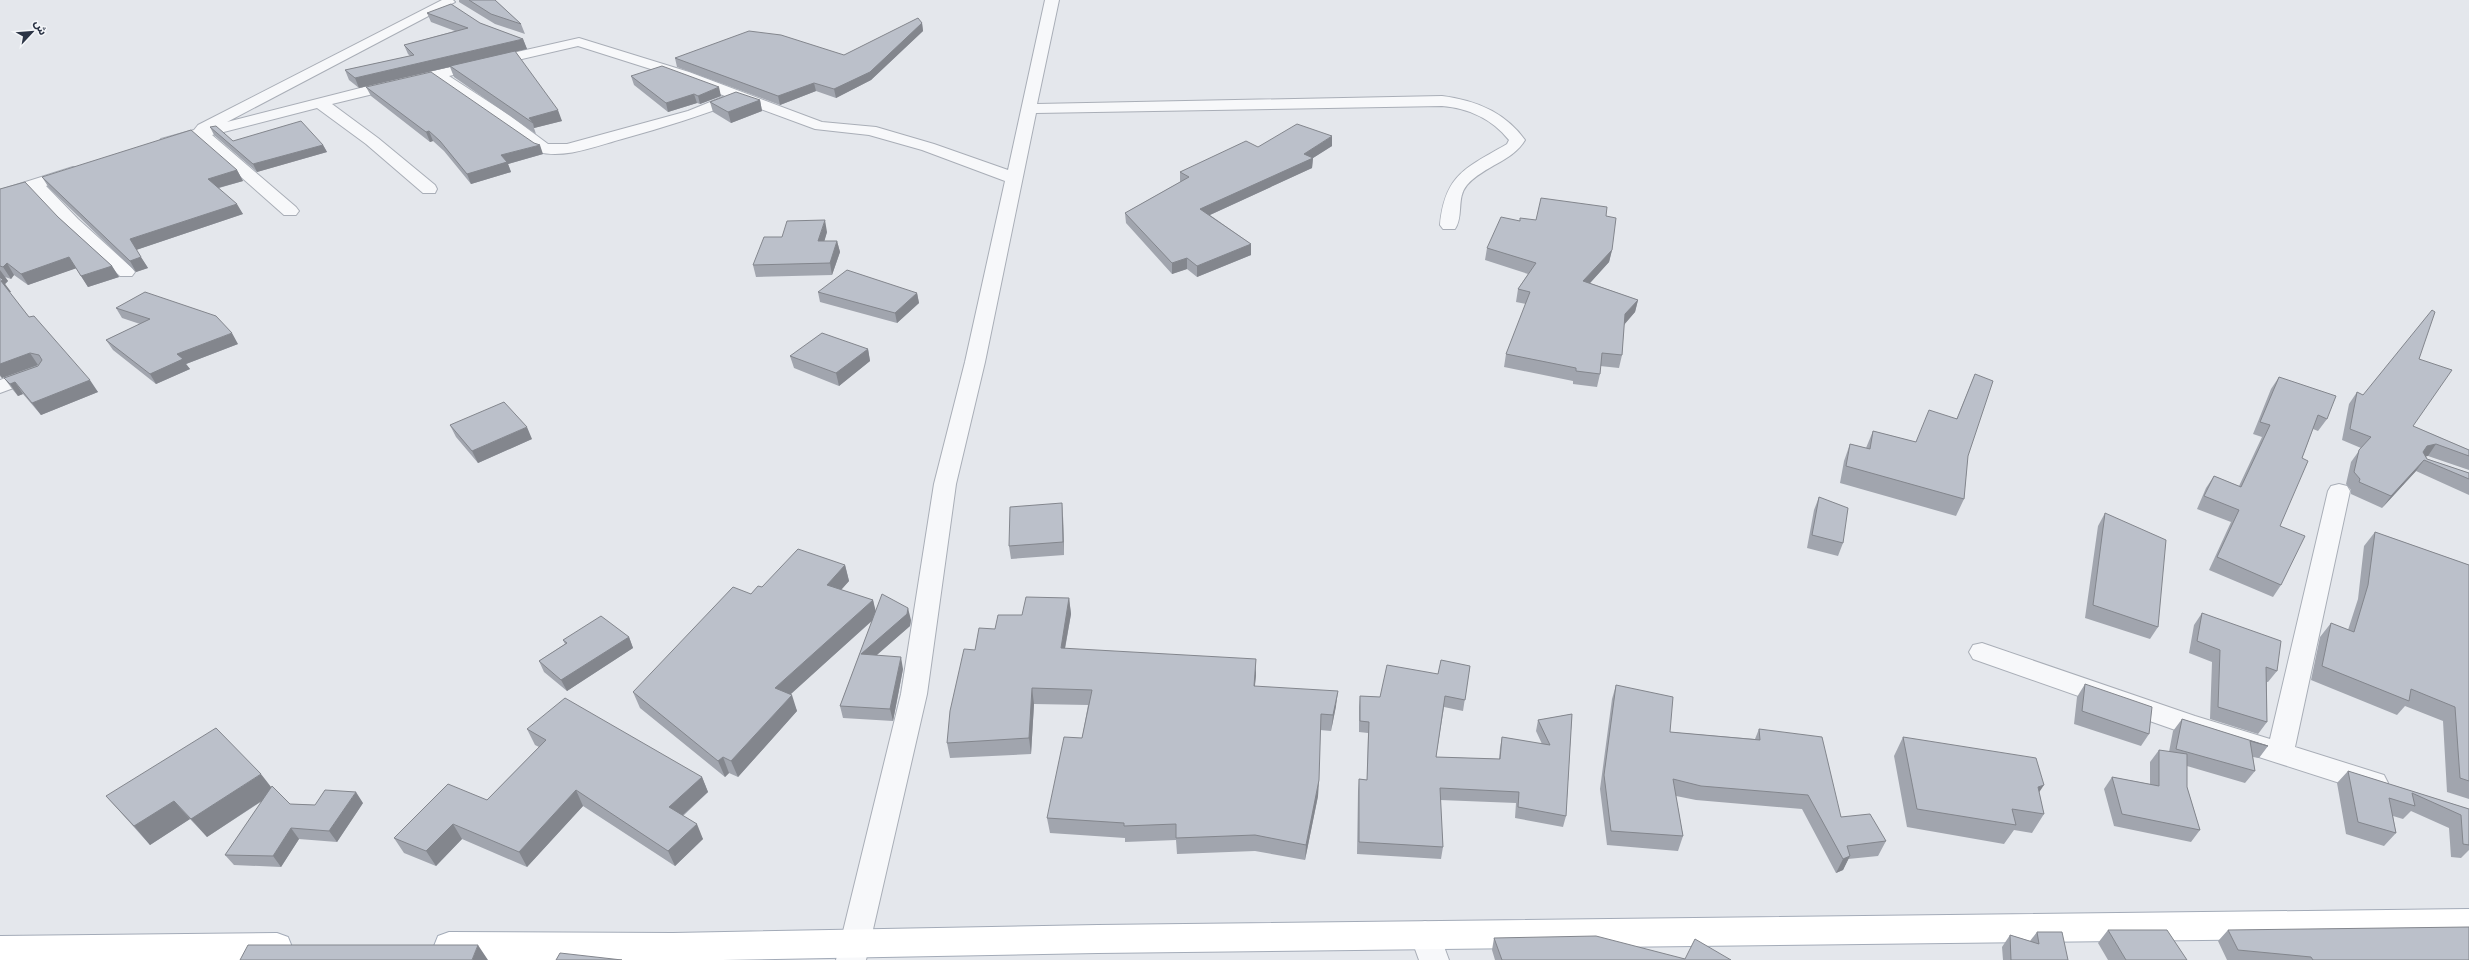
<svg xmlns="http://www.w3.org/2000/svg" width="2469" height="960" font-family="Inter,'Noto Sans Arabic',sans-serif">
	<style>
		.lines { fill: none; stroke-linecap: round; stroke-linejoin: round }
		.minor-casing { stroke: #a9aeb7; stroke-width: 2 }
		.major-casing { stroke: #a3abb8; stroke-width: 2 }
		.minor { fill: #f7f8fa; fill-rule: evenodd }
		.major { fill: #fff; fill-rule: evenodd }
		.wall { fill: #a1a5ae }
		.shaded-wall { fill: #83868d }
		.building { fill: #bbc0ca; stroke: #83868d }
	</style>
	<rect width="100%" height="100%" fill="#e4e7ec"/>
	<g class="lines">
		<defs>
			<path id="minor" d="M442,0H453L455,2L227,122L380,83L579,38L689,72L822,122L876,127L934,144L1008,170L1045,0H1059L1037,104L1442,96C1475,100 1505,112 1525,140C1513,161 1484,166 1467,185C1456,198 1464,216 1455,229H1443L1440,225C1445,174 1466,168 1507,144L1509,140C1492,119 1468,108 1442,106L1036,113L985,362L956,484L927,694L866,960H836L901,694L934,484L965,362L1005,181L922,150L869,135L815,129L739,101C700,116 662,128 622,139C596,146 566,159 538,152C505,126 469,104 435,79L332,104L378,138L435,185L437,189L435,193H423L366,144L317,108L212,135L296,207L299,211L296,215H284L198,139L167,147L159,142L161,139L194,130L198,125ZM578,46L679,78L725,96L688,111L567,144H548L509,115L449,76Z
				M73,167L79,169L81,172L79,175L46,186L78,219L132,268L135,272L132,276H120L66,227L32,191L0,201V190Z
				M36,367L43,369L46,373L43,377L0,393V380Z
				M2339,484L2347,486L2350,491L2295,747L2384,775L2388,783L2384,791L2374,794L2181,732L1973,659L1969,652L1973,645L1982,643L2195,716L2270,739L2328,491L2331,486Z
				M1425,921L1436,925L1449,960H1419L1410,935L1414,925Z"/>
			<path id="major" d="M2469,909V937L1098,953L722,960H449L438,956L434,946L438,936L449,932L673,933L1098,925Z
				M277,933L288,937L292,947L288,957L279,960H0V936Z"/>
		</defs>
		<use href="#minor" class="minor-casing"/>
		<use href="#major" class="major-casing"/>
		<use href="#minor" class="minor"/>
		<use href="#major" class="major"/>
	</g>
	<path class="wall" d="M459,0H495L521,24L525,34L495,24L459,2Z
		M427,13L480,23L523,39L527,49L515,51L562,121L534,128L536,134L454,77L450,67L359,88L349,80L345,70L410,56L408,54L404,45L455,31L431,22Z
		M922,23L923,31L871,80L836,98L816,91L780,105L677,67L675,58L844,55Z
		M631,76L721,96L700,104L697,103L668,112L634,85Z
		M366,87L543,154L508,164L511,172L471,184L444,151L433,141L430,142L371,96Z
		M760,100L762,111L731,123L713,112L710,102Z
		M210,127L233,141L323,145L327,152L257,172L214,135Z
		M1332,146L1313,158L1312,168L1210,215L1251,244V255L1197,277L1187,269L1172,274L1126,223L1125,213L1180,182V172L1258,147Z
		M237,170L243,181L219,188L243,214L136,250L148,268L136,272L49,188L42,177Z
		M0,189L58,217L112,266L119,277L88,287L76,268L28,285L14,275L11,279L5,277L8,281L5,284L11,292H9L29,317L98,392L41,415L23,394L18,396L13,390L4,378L38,366L39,365L2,378L0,376Z
		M1606,216L1612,250L1609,262L1590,283L1638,300L1635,312L1624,325L1622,355L1619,368L1600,366V374L1597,387L1573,384V381L1504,367L1506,354L1526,304L1516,302L1518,289L1528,274L1485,260L1487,248L1520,221Z
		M827,232L824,241H837L840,252L832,275L756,277L753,265L782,237Z
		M818,292L917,293L919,303L897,323L820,302Z
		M116,308L238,344L186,364L190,369L156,384L113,350L106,340L140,324L122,318Z
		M868,349L870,361L839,386L794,368L790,356Z
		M2419,359L2413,426L2469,450V470L2428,456H2426L2427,459L2469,473V495L2416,471L2382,508L2351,494V490L2346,484L2351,462L2361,448L2342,440L2349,404L2357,392L2363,395Z
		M1975,374L1964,499L1956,516L1840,483L1844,461L1850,444L1866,448L1873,431L1916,442L1957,418Z
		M2279,377L2327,419L2318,431L2313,429L2302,458L2280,526L2281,585L2273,597L2209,570L2231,522L2197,509L2206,488L2214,476L2239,486L2262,437L2253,434L2271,389Z
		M450,425L532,439L478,463L456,437Z
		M1819,497L1843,543L1838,556L1807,548L1814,510Z
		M2105,513L2158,627L2150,639L2085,618L2098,526Z
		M1063,516L1064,555L1011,559L1009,546Z
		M2375,532L2469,565V799L2447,792L2443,721L2405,706L2397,715L2311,680L2320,637L2331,623L2348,630L2358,599L2364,546Z
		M845,565L849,581L841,590L873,600L875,611L911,620L910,626L877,655L903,669L893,721L843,718L840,706L872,621L790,694L797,711L738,777L729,773L725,777L640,708L633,692L762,587Z
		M1069,598L1071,614L1065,649L1256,675L1255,686L1336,706L1331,731L1320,730L1318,796L1305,860L1255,851L1177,854L1176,840L1125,842V838L1050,833L1047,818L1082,738L1088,705L1034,704L1031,754L950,758L947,743L975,650L995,629L1022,615Z
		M2202,613L2277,671L2268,682H2267V722L2258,734L2210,719L2212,662L2189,653L2194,625Z
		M629,637L633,648L567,691L544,672L539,661L565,644L563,640Z
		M1470,666L1463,711L1444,707L1436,757L1499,759L1500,748L1502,737L1542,744L1536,731L1538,720L1572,714L1566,816L1563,827L1515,818L1516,803L1440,800L1443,847L1441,859L1357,854L1358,791L1359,779L1367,780L1368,733L1359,732V707L1360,696L1380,697L1438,674Z
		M2085,684L2149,734L2141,746L2074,724L2077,697Z
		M1616,685L1670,732L1755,739L1759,729L1841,817L1886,841L1878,856L1848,859L1843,870L1836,873L1802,809L1696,800L1676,796L1683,836L1678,851L1607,845L1600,789L1612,699Z
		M2182,719L2268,746L2259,758L2253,757L2255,771L2245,783L2187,766V787L2200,830L2191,842L2114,826L2104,789L2112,777L2150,784V762L2159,750L2169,752L2173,731Z
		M527,729L702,777L708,792L683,816L703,839L675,866L583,806L527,867L462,839L436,866L404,853L394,838L487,800L539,747L535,745Z
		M1903,737L2039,793L2044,814L2032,833L2014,830L2004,844L1907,827L1894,756Z
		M2348,771L2469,809V850L2461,858L2451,857L2449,828L2411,811L2403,819L2393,816L2396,833L2384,846L2346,834L2337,783Z
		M271,787L290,804L315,805L363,803L337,842L299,839L281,867L234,865L225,855L262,801L207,837L190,819L150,845L106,796Z
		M2108,930L2187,960H2108L2098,943Z
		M2228,930L2469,960H2227L2218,941Z
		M2037,932L2068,960H2003L2002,947L2010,935L2030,941Z
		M1494,938L1685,959L1731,960H1495L1492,950Z"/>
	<path class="shaded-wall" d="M922,23L923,31L871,80L836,98L834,89Z
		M523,39L527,49L359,88L355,78Z
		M814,83L816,91L780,105L778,96Z
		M719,87L721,96L700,104L698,96Z
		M694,94L697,103L668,112L666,103Z
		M760,100L762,111L731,123L728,112Z
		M558,110L562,121L534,128L533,123L529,118Z
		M429,131L433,141L430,142L426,132Z
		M1332,136V146L1313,158L1312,168L1201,219L1200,209L1304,154Z
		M323,145L327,152L257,172L253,164Z
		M540,145L543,154L508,164L511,172L471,184L467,174L501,155Z
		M237,170L243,181L214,189L208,179Z
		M237,204L243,214L136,250L130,239Z
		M825,220L827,232L821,253L818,241Z
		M837,241L840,252L832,275L830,263Z
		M1251,244V255L1197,277V266Z
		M1612,250L1609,262L1581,293L1583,281Z
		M69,257L77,268L28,285L21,274Z
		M141,257L148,268L136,272L130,261Z
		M1187,258V269L1172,274V263Z
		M7,263L14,275L11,279L3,267Z
		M112,266L119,277L88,287L81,276Z
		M0,270L8,281L5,284L11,292H9L1,281L0,278Z
		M917,293L919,303L897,323L895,313Z
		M1638,300L1635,312L1622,327L1625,314Z
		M232,333L238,344L186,364L190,369L156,384L150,374L177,354Z
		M868,349L870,361L839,386L836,373Z
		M30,353L38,365L2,378L0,375V364Z
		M90,380L98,392L41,415L32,403Z
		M15,382L23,394L18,396L10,384Z
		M527,427L532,439L478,463L472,451Z
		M2436,444L2428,456L2419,458L2427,446Z
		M2424,460L2416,471L2382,508L2391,496Z
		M1062,503L1063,516L1064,555L1063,542Z
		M845,565L849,581L831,601L827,585Z
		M1069,598L1071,614L1062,664L1061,648Z
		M873,600L877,616L780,704L775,688Z
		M908,608L911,620L910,626L864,666L861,654Z
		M629,637L633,648L567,691L561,680Z
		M901,657L903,669L893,721L890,709Z
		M1256,659V675L1253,701L1254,686Z
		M1032,688L1034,704L1031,754L1029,738Z
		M1338,691L1336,706L1331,731L1333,715Z
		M792,695L797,711L738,777L731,761Z
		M723,757L729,773L725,777L718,761Z
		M261,774L275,792L207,837L191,819Z
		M702,777L708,792L675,822L669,807Z
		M1319,780L1318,796L1305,860L1306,845Z
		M2044,785L2032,803L2038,787Z
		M576,790L583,806L527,867L519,852Z
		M356,792L363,803L337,842L329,831Z
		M174,801L190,819L150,845L134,826Z
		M453,824L462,839L436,866L426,851Z
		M697,824L703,839L675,866L668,851Z
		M291,828L299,839L281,867L273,856Z
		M1850,856L1843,870L1836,873L1843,859Z
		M478,945L488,960H472Z"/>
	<path class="building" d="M469,0H495L521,24L491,14Z
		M451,4L480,23L523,39L355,78L345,70L414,55L404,45L468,28L427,13Z
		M918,18L922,23L870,72L834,89L814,83L778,96L675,58L749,31L781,35L844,55Z
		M515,51L558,110L529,118L533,123L450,66Z
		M662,66L719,87L698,96L694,94L666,103L631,76Z
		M431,72L534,143L540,145L501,155L507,162L467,174L440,141L429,131L426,132L366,87Z
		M736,92L760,100L728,112L710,102Z
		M301,121L323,145L253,164L210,127L216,126L233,141Z
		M1297,124L1332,136L1304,154L1313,158L1200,209L1251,244L1197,266L1187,258L1172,263L1125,213L1189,177L1180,172L1246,141L1258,147Z
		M191,130L237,170L208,179L237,204L130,239L141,257L130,261L42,177Z
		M25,182L58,217L112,266L81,276L69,257L21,274L7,263L3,267L0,266V189Z
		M1541,198L1607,207L1606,216L1616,218L1612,250L1583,281L1638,300L1625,314L1622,355L1602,353L1600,374L1576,371V368L1506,354L1530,292L1518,289L1536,263L1487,248L1501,217L1520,221V218L1536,220Z
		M825,220L818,241H837L830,263L753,265L764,237H782L787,221Z
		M847,270L917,293L895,313L818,292Z
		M0,277L3,280L1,281L29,317L34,316L90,380L32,403L15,382L10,384L4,378L38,366L42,360L39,355L30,353L0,364Z
		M145,292L216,316L232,333L177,354L183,359L150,374L106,340L150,319L116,308Z
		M2432,310L2435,312L2419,359L2452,370L2413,426L2469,450V456L2436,444L2427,446L2423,452L2427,459L2469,473V479L2424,460L2391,496L2359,482L2360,479L2354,472L2359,450L2371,437L2350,429L2357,392L2363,395Z
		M822,333L868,349L836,373L790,356Z
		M1975,374L1993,381L1968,456L1964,499L1846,466L1850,444L1870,449L1873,431L1916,442L1929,410L1957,419Z
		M2279,377L2336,396L2327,419L2318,415L2302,458L2308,461L2280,526L2305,536L2281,585L2217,557L2239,510L2204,496L2214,476L2241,487L2270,425L2260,422Z
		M504,402L527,427L472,451L450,425Z
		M1819,497L1848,508L1843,543L1812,535Z
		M1062,503L1063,542L1009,546L1010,507Z
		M2105,513L2166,540L2158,627L2093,605Z
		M2375,532L2469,565V781L2460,778L2455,707L2411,689L2409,701L2322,666L2331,623L2354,632L2368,585Z
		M798,549L845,565L827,585L873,600L775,688L792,695L731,761L723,757L718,761L633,692L733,587L751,594L758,586L762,587Z
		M882,594L908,608L907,614L861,654L901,657L890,709L840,706Z
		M1026,597L1069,598L1061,648L1256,659L1254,686L1338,691L1333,715L1321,714L1319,780L1306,845L1255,835L1176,838V824L1124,826V823L1047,818L1064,737L1082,738L1092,690L1032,688L1029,738L947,743L950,711L964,649L975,650L979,628L995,629L998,615H1022Z
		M2202,613L2281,641L2277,671L2266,667L2267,722L2218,707L2220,650L2197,641Z
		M601,616L629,637L561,680L539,661L567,643L563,640Z
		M1441,660L1470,666L1465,700L1445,696L1436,757L1500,759L1502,737L1550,745L1538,720L1572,714L1566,816L1518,807L1519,792L1440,788L1443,847L1359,842V779L1367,780L1369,722L1360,721V696L1380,697L1387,665L1438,674Z
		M2085,684L2152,707L2149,734L2082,711Z
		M1616,685L1673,697L1670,732L1760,740L1759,729L1822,737L1841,817L1870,814L1886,841L1847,846L1850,856L1843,859L1808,795L1701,786L1673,779L1683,836L1611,831L1604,775Z
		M565,698L702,777L669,807L697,824L668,851L576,790L519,852L453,824L426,851L394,838L448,784L487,800L546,740L527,729Z
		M2182,719L2268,746L2250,741L2255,771L2176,749Z
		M216,728L261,774L191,819L174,801L134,826L106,796Z
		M1903,737L2036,758L2044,785L2038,787L2044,814L2012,809L2016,825L1917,809Z
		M2159,750L2187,754V787L2200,830L2122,814L2112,777L2159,786Z
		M2348,771L2469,809V845L2463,844L2461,815L2412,793L2415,806L2389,798L2396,833L2358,822Z
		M272,786L290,804L315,805L325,790L356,792L329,831L291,828L273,856L225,855Z
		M2469,927V960H2313L2311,957L2238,950L2228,930Z
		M2108,930H2167L2187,960H2126Z
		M2037,932H2062L2068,960H2011L2010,935L2039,944Z
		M1596,936L1685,959L1695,939L1731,960H1502L1494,938Z
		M248,945H478L472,960H240Z
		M560,953L622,960H556Z"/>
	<g transform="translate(32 32) rotate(64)" stroke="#f4f6f9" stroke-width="3" paint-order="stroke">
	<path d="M0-3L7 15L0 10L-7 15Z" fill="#2b3445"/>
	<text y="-6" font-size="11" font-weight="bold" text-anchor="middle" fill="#2b3445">ش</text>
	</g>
</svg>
